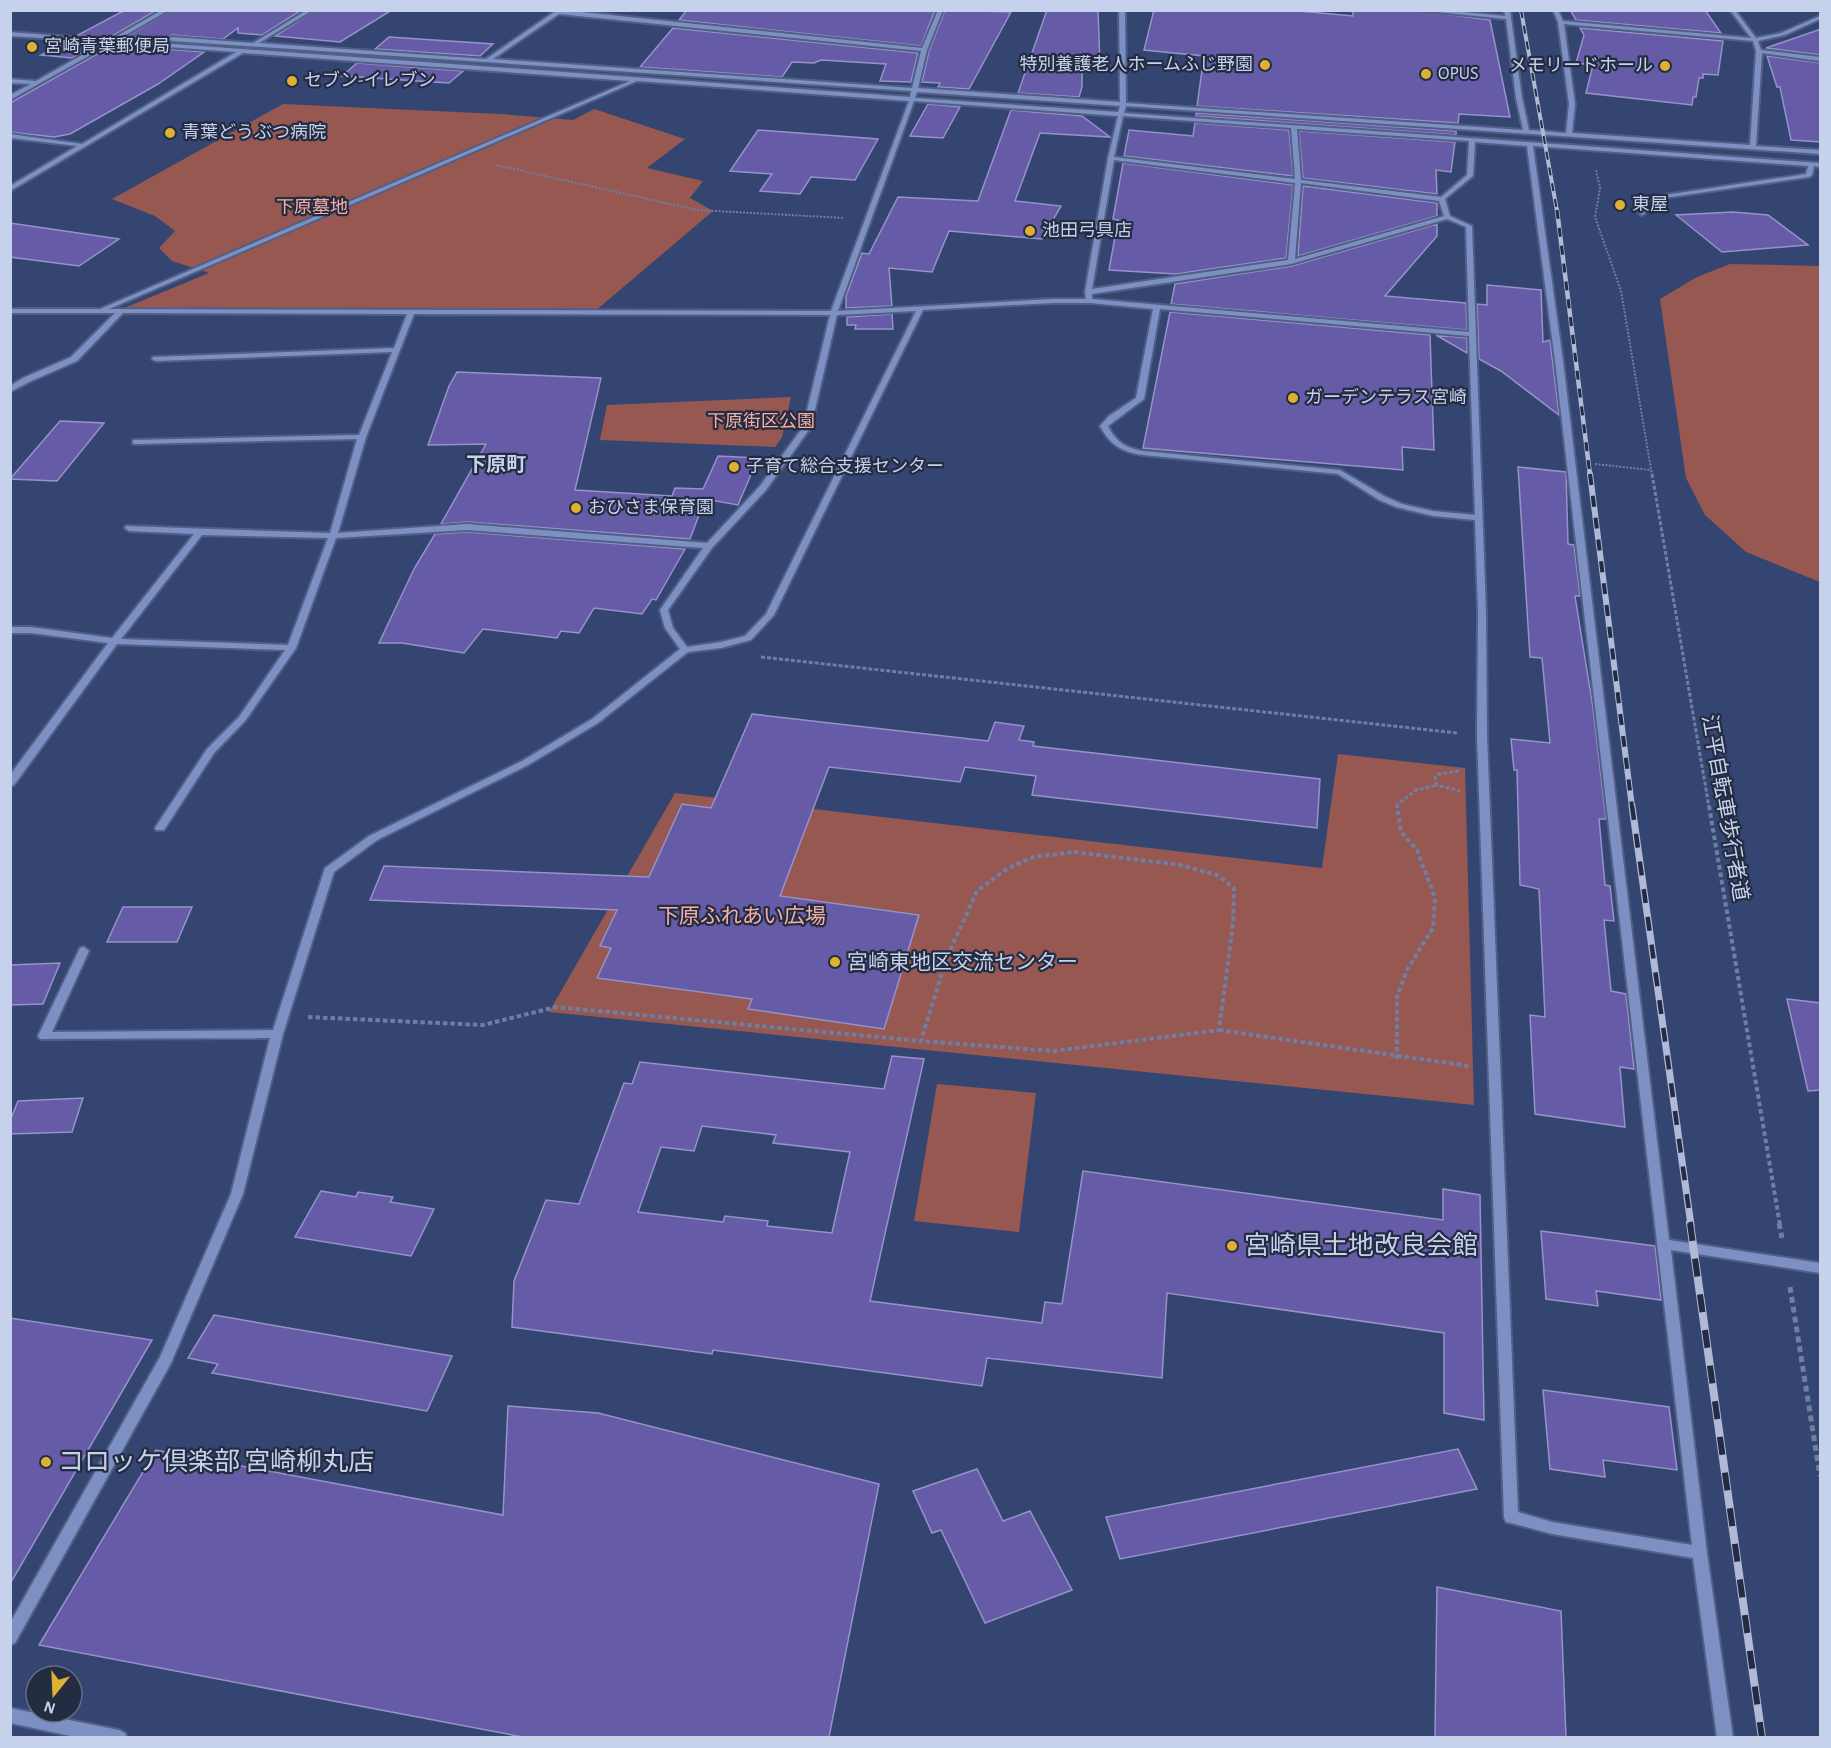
<svg xmlns="http://www.w3.org/2000/svg" width="1831" height="1748" font-family="'Alegreya Sans','Noto Sans JP',sans-serif">
	<style>
		.green { fill: #965851 }
		.building { fill: #655ba7; stroke: #9693c9; stroke-width: 1.5; fill-rule: evenodd }
		.lines { fill: none; stroke-linecap: round; stroke-linejoin: round }
		.minor-casing { stroke: #525f85; stroke-width: 4 }
		.path-far3 { stroke: #707ea4; stroke-width: 2; stroke-dasharray: 2 1.5; stroke-linecap: butt }
		.path-far2 { stroke: #707ea4; stroke-width: 3; stroke-dasharray: 4 2; stroke-linecap: butt }
		.path-far1 { stroke: #707ea4; stroke-width: 4; stroke-dasharray: 4.5 3; stroke-linecap: butt }
		.path { stroke: #707ea4; stroke-width: 5; stroke-dasharray: 6 4; stroke-linecap: butt }
		.minor { fill: #7c90c3; fill-rule: evenodd }
		.rail-far4-casing { stroke: #aebad8; stroke-width: 4 }
		.rail-far3-casing { stroke: #aebad8; stroke-width: 4.5 }
		.rail-far2-casing { stroke: #aebad8; stroke-width: 6 }
		.rail-far1-casing { stroke: #aebad8; stroke-width: 7 }
		.rail-casing { stroke: #aebad8; stroke-width: 8 }
		.rail-far4 { stroke: #242c41; stroke-width: 2; stroke-dasharray: 8; stroke-linecap: butt }
		.rail-far3 { stroke: #242c41; stroke-width: 3; stroke-dasharray: 9; stroke-linecap: butt }
		.rail-far2 { stroke: #242c41; stroke-width: 4; stroke-dasharray: 11; stroke-linecap: butt }
		.rail-far1 { stroke: #242c41; stroke-width: 4.5; stroke-dasharray: 14; stroke-linecap: butt }
		.rail { stroke: #242c41; stroke-width: 6; stroke-dasharray: 18; stroke-linecap: butt }
		.poi-dot { fill: #dfb133; stroke: #242c41; stroke-width: 2 }
		.labels { text-anchor: middle; dominant-baseline: central; stroke-width: 4.5; stroke-linejoin: round; paint-order: stroke }
		.far-poi-label { font-size: 18px; fill: #c6d1ec; stroke: #242c41; text-anchor: start }
		.far-park-label { font-size: 18px; fill: #f8aea5; stroke: #242c41 }
		.far-quarter-label { font-size: 20px; font-weight: bold; fill: #c6d1ec; stroke: #242c41 }
		.street-label { font-size: 21px; fill: #c6d1ec; stroke: #242c41 }
		.park-label { font-size: 21px; fill: #f8aea5; stroke: #242c41 }
		.poi-label { font-size: 21px; fill: #c6d1ec; stroke: #242c41; text-anchor: start }
		.near-poi-label { font-size: 26px; fill: #c6d1ec; stroke: #242c41; text-anchor: start }
	</style>
	<rect width="100%" height="100%" fill="#344572"/>
	<path class="green" d="M283,104L500,114L573,120L594,109L685,139L647,168L703,181L690,198L713,211L594,312L117,311L209,273L172,261L159,248L175,231L155,216L112,199Z
		M1730,264L1820,266V582L1746,552L1705,515L1686,478L1660,299L1697,277Z
		M791,397L782,437L775,447L600,440L607,405Z
		M1338,754L1465,768L1474,1105L549,1012L675,793L1322,868Z
		M937,1084L1036,1093L1019,1232L914,1221Z"/>
	<path class="building" d="M125,10H157L109,38L78,35Z
		M171,10H302L262,35L238,33V28L223,39L172,35L167,38L169,41L124,38Z
		M315,10H392L340,42L275,36Z
		M687,10H935L921,46L679,20Z
		M945,10L1011,12L969,89L938,87L940,83L922,82L929,51Z
		M1047,10H1098L1100,63H1082V87L1079,97L1018,93Z
		M1154,10H1288L1353,16V10H1415L1490,20L1510,117L1459,114L1458,123L1197,106L1204,56L1144,50Z
		M1570,10H1705L1721,33L1576,20Z
		M673,28L918,53L911,82L880,81L886,64L821,60L814,63L792,62L782,77L640,67Z
		M1580,28L1723,41L1718,75L1703,74V78H1699L1696,97H1693L1692,105L1586,93L1593,65L1576,63L1584,35Z
		M1821,29V55L1766,48Z
		M389,37L493,44L480,56L375,49Z
		M66,42L97,44L72,58L41,55Z
		M113,45L204,52L158,84L70,134L54,137L10,132V103Z
		M1767,56L1821,63V142L1791,140L1780,87H1777Z
		M357,63L463,71L449,83L342,76Z
		M928,104L960,107L943,138L910,136Z
		M1011,110L1082,116L1110,137L1040,133L1015,201L1061,206L1042,239L949,231L932,272L889,268L892,306L846,308V296L862,253L869,254L898,197L978,201Z
		M1196,113L1456,131V135L1196,116Z
		M1195,123L1289,130L1293,176L1124,156L1129,130L1193,136Z
		M758,130L878,139L855,180L811,177L800,194L760,191L772,174L730,171Z
		M1299,131L1455,142L1451,172L1436,170L1437,194L1303,178Z
		M1123,163L1293,185L1286,258L1176,274L1109,270L1118,220L1113,219Z
		M1303,186L1437,203V216L1298,256Z
		M1733,212L1768,215L1808,245L1722,252L1676,215Z
		M10,223L119,239L79,266L10,257Z
		M1437,224V236L1385,296L1466,303L1467,330L1171,304L1175,284L1292,266Z
		M1487,285L1541,290L1543,342L1550,340L1559,415L1501,371L1479,359L1477,304L1487,305Z
		M1170,312L1430,335L1434,450L1402,447L1403,470L1143,448Z
		M892,314L893,329H855L856,325H847V317Z
		M1436,335L1467,338V353Z
		M457,372L601,378L575,490L672,496L675,488L703,489L718,456L758,458L738,505L705,499L690,539L467,522L441,524L486,444L428,445L449,386Z
		M60,421L104,423L57,481L10,479Z
		M1518,467L1566,472L1568,544L1574,545L1580,596H1575L1593,708L1606,819H1599L1605,885L1610,886L1614,921L1604,920L1611,991L1626,994L1634,1069L1620,1067L1625,1127L1535,1114L1530,1015L1545,1017L1539,889L1520,885L1517,770H1514L1511,739L1550,743L1542,658L1530,657Z
		M467,532L685,549L656,600L652,599L642,614L594,608L579,633L561,631L557,638L483,629L464,653L402,643H379L414,569L435,534Z
		M752,714L988,741L995,722L1024,726L1019,740L1034,742L1033,746L1320,779L1317,828L1032,795L1036,776L965,767L960,782L829,767L780,896L919,915L884,1029L748,1009L752,999L597,978L611,948L600,946L617,910L370,900L384,866L649,877L682,804L711,808Z
		M123,907H192L177,942H107Z
		M60,963L43,1004L10,1005V965Z
		M1787,999L1821,1003V1090L1808,1091Z
		M892,1056L924,1059L870,1301L1042,1323L1045,1302L1062,1304L1083,1171L1443,1220V1189L1480,1195L1484,1420L1444,1413V1333L1167,1293L1162,1378L987,1358L982,1386L713,1350L712,1354L512,1327L514,1281L546,1200L579,1204L624,1083L632,1084L640,1062L884,1089ZM702,1126L776,1135L773,1143L850,1152L832,1233L767,1226L768,1221L725,1216L723,1222L638,1212L661,1147L694,1151Z
		M83,1098L72,1132L10,1134V1121L18,1101Z
		M321,1191L356,1197L358,1192L393,1197L390,1202L434,1209L411,1256L295,1237Z
		M1541,1231L1655,1246L1661,1300L1596,1291L1598,1306L1546,1299Z
		M214,1315L452,1356L427,1411L212,1373L218,1364L188,1358Z
		M10,1318L152,1340L10,1584Z
		M1543,1390L1669,1407L1677,1470L1603,1460L1605,1477L1550,1469Z
		M508,1406L598,1413L879,1484L829,1737H523L39,1645L156,1450L503,1515Z
		M1458,1449L1477,1489L1120,1559L1106,1517Z
		M977,1469L1003,1521L1030,1511L1072,1590L985,1623L941,1530L932,1533L913,1491Z
		M1437,1587L1561,1611L1566,1737H1435Z"/>
	<g class="lines">
		<defs>
			<path id="minor" d="M162,10H169L117,40L910,97L911,91L172,41L169,39L172,37L253,43L307,10H313L259,43L486,59L557,10H563L922,48L938,10H943L927,50L918,88L1120,102L1119,10H1125L1126,103L1523,130L1516,98L1506,19L1417,10H1442L1505,16L1504,10H1510L1522,98L1529,130L1566,133L1569,104L1558,22L1553,10H1558L1563,21L1751,38L1730,10H1735L1756,38L1781,33L1820,16V19L1785,35L1758,41L1761,50L1820,57V61L1762,53L1756,146L1820,150V154L1126,106L1124,113L1820,163V167L1814,166L1812,175L1809,177L1643,201L1645,213L1642,215L1639,213L1638,199L1806,174L1808,166L1533,146L1563,361L1669,1240L1820,1263V1273L1671,1250L1707,1553L1733,1738H1717L1693,1558L1552,1534L1511,1523L1506,1522L1504,1517L1477,736L1478,613L1475,520L1433,516L1396,507L1379,500L1338,474L1143,455C1122,452 1110,445 1100,426L1109,416L1136,398L1153,309L1090,303H1052L923,310L774,615L751,640L721,648L688,652L598,723L528,765L377,840L334,872L283,1034L243,1194L171,1363L15,1643L10,1645V1623L160,1357L231,1194L270,1038L40,1039L38,1036L80,948L84,947L89,951L52,1032L273,1030L325,868L369,836L522,761L592,719L680,649L665,628L660,610L703,548L467,530L336,538L296,648L245,721L214,753L164,830H156L155,828L207,749L239,717L285,650L117,644L14,785L10,786V775L108,643L31,633H10V627H31L112,638L194,534L129,531L125,528L126,526L330,533L357,439L136,444H133V440L359,435L392,352L156,361L152,359L153,357L394,348L407,314L123,313L77,361L29,382L10,392V386L23,378L71,357L115,313H10V309H100L630,81L243,53L10,191V186L77,146L10,138V134L82,144L236,52L112,43L10,100V95L31,84L10,83V79L36,81L105,42L10,36V32L110,40ZM559,14L921,51L912,88L493,59ZM1564,24L1753,41L1756,51L1750,145L1572,133L1575,104ZM637,81L909,101L831,311L109,309ZM917,92L1120,106L1118,112L915,98ZM914,101L1118,116L1108,158L1085,292L1086,299H1052L838,311ZM1123,116L1291,128L1295,179L1114,157ZM1297,129L1469,141L1467,175L1441,197L1301,180ZM1475,142L1527,146L1555,361L1692,1545L1552,1522L1518,1512L1487,736L1486,613L1472,226L1450,216L1445,199L1473,176ZM1114,160L1295,183L1288,260L1092,289ZM1301,183L1439,201L1444,216L1295,259ZM1447,219L1466,227L1469,332L1092,299V294L1291,264ZM1160,309L1469,336L1475,515L1433,511L1402,504L1384,496L1340,470L1143,451C1126,448 1116,442 1108,426L1144,399ZM916,311L766,614L745,636L721,642L687,647L673,628L668,610L712,548L766,490L811,427L837,315ZM414,314L830,315L803,427L760,486L707,543L467,524L338,533L366,437ZM202,535L328,538L288,645L121,639Z
				M10,1708L119,1730L125,1733L127,1738H80L10,1723Z"/>
		</defs>
		<use href="#minor" class="minor-casing"/>
		<path class="path-far3" d="M496,165L697,210L844,218
			M1596,170L1600,188L1595,217L1621,291L1652,475
			M1595,464L1651,470"/>
		<path class="path-far2" d="M1652,474L1709,807
			M761,657L1457,733
			M1459,771L1439,774L1435,778L1437,785L1460,791
			M1397,807V805L1416,790L1437,785"/>
		<path class="path-far1" d="M1709,806L1780,1225
			M1074,852L1180,865L1217,875L1234,888L1233,924L1219,1030L1054,1051L921,1041L947,957L977,891L1008,868L1034,857Z
			M308,1017L483,1025L556,1007L921,1041
			M1219,1030L1469,1066
			M1397,1059V997L1407,970L1433,928L1435,898L1417,850L1401,832L1397,806"/>
		<path class="path" d="M1779,1223L1782,1238
			M1790,1287L1820,1476"/>
		<use href="#minor" class="minor"/>
		<defs>
			<path id="rail-far4" d="M1521,10L1557,211"/>
			<path id="rail-far3" d="M1557,210L1590,475"/>
			<path id="rail-far2" d="M1590,474L1632,807"/>
			<path id="rail-far1" d="M1632,806L1691,1225"/>
			<path id="rail" d="M1690,1223L1762,1738"/>
		</defs>
		<use href="#rail-far4" class="rail-far4-casing"/>
		<use href="#rail-far3" class="rail-far3-casing"/>
		<use href="#rail-far2" class="rail-far2-casing"/>
		<use href="#rail-far1" class="rail-far1-casing"/>
		<use href="#rail" class="rail-casing"/>
		<use href="#rail-far4" class="rail-far4"/>
		<use href="#rail-far3" class="rail-far3"/>
		<use href="#rail-far2" class="rail-far2"/>
		<use href="#rail-far1" class="rail-far1"/>
		<use href="#rail" class="rail"/>
	</g>
	<g class="poi-dot">
		<circle cx="32" cy="47" r="6"/>
		<circle cx="1265" cy="65" r="6"/>
		<circle cx="1665" cy="66" r="6"/>
		<circle cx="1426" cy="74" r="6"/>
		<circle cx="292" cy="81" r="6"/>
		<circle cx="170" cy="133" r="6"/>
		<circle cx="1620" cy="205" r="6"/>
		<circle cx="1030" cy="231" r="6"/>
		<circle cx="1293" cy="398" r="6"/>
		<circle cx="734" cy="467" r="6"/>
		<circle cx="576" cy="508" r="6"/>
		<circle cx="835" cy="962" r="6"/>
		<circle cx="1232" cy="1246" r="6"/>
		<circle cx="46" cy="1462" r="6"/>
	</g>
	<g class="labels">
		<g class="far-poi-label">
			<text x="44" y="47">宮崎青葉郵便局</text>
			<text x="1253" y="65" text-anchor="end">特別養護老人ホームふじ野園</text>
			<text x="1653" y="66" text-anchor="end">メモリードホール</text>
			<text x="1438" y="74">OPUS</text>
			<text x="304" y="81">セブン-イレブン</text>
			<text x="182" y="133">青葉どうぶつ病院</text>
			<text x="1632" y="205">東屋</text>
			<text x="1042" y="231">池田弓具店</text>
			<text x="1305" y="398">ガーデンテラス宮崎</text>
			<text x="746" y="467">子育て総合支援センター</text>
			<text x="588" y="508">おひさま保育園</text>
		</g>
		<g class="far-park-label">
			<text x="312" y="208">下原墓地</text>
			<text x="761" y="422">下原街区公園</text>
		</g>
		<g class="far-quarter-label">
			<text x="496" y="465">下原町</text>
		</g>
		<g class="street-label">
			<text transform="translate(1725 808) rotate(80)">江平自転車歩行者道</text>
		</g>
		<g class="park-label">
			<text x="742" y="916">下原ふれあい広場</text>
		</g>
		<g class="poi-label">
			<text x="847" y="962">宮崎東地区交流センター</text>
		</g>
		<g class="near-poi-label">
			<text x="1244" y="1246">宮崎県土地改良会館</text>
			<text x="58" y="1462">コロッケ倶楽部 宮崎柳丸店</text>
		</g>
	</g>
	<rect width="1831" height="1748" fill="none" stroke="#c6d1ec" stroke-width="24"/>
	<g transform="translate(54 1694) rotate(198)"><circle r="28" fill="#242c41" stroke="#656e85" stroke-width="1.5"/>
	<path d="M0-4.5L10 22L0 15L-10 22Z" fill="#dfb133"/>
	<text y="-9" font-size="16" font-weight="bold" text-anchor="middle" fill="#c6d1ec">N</text>
	</g>
</svg>
